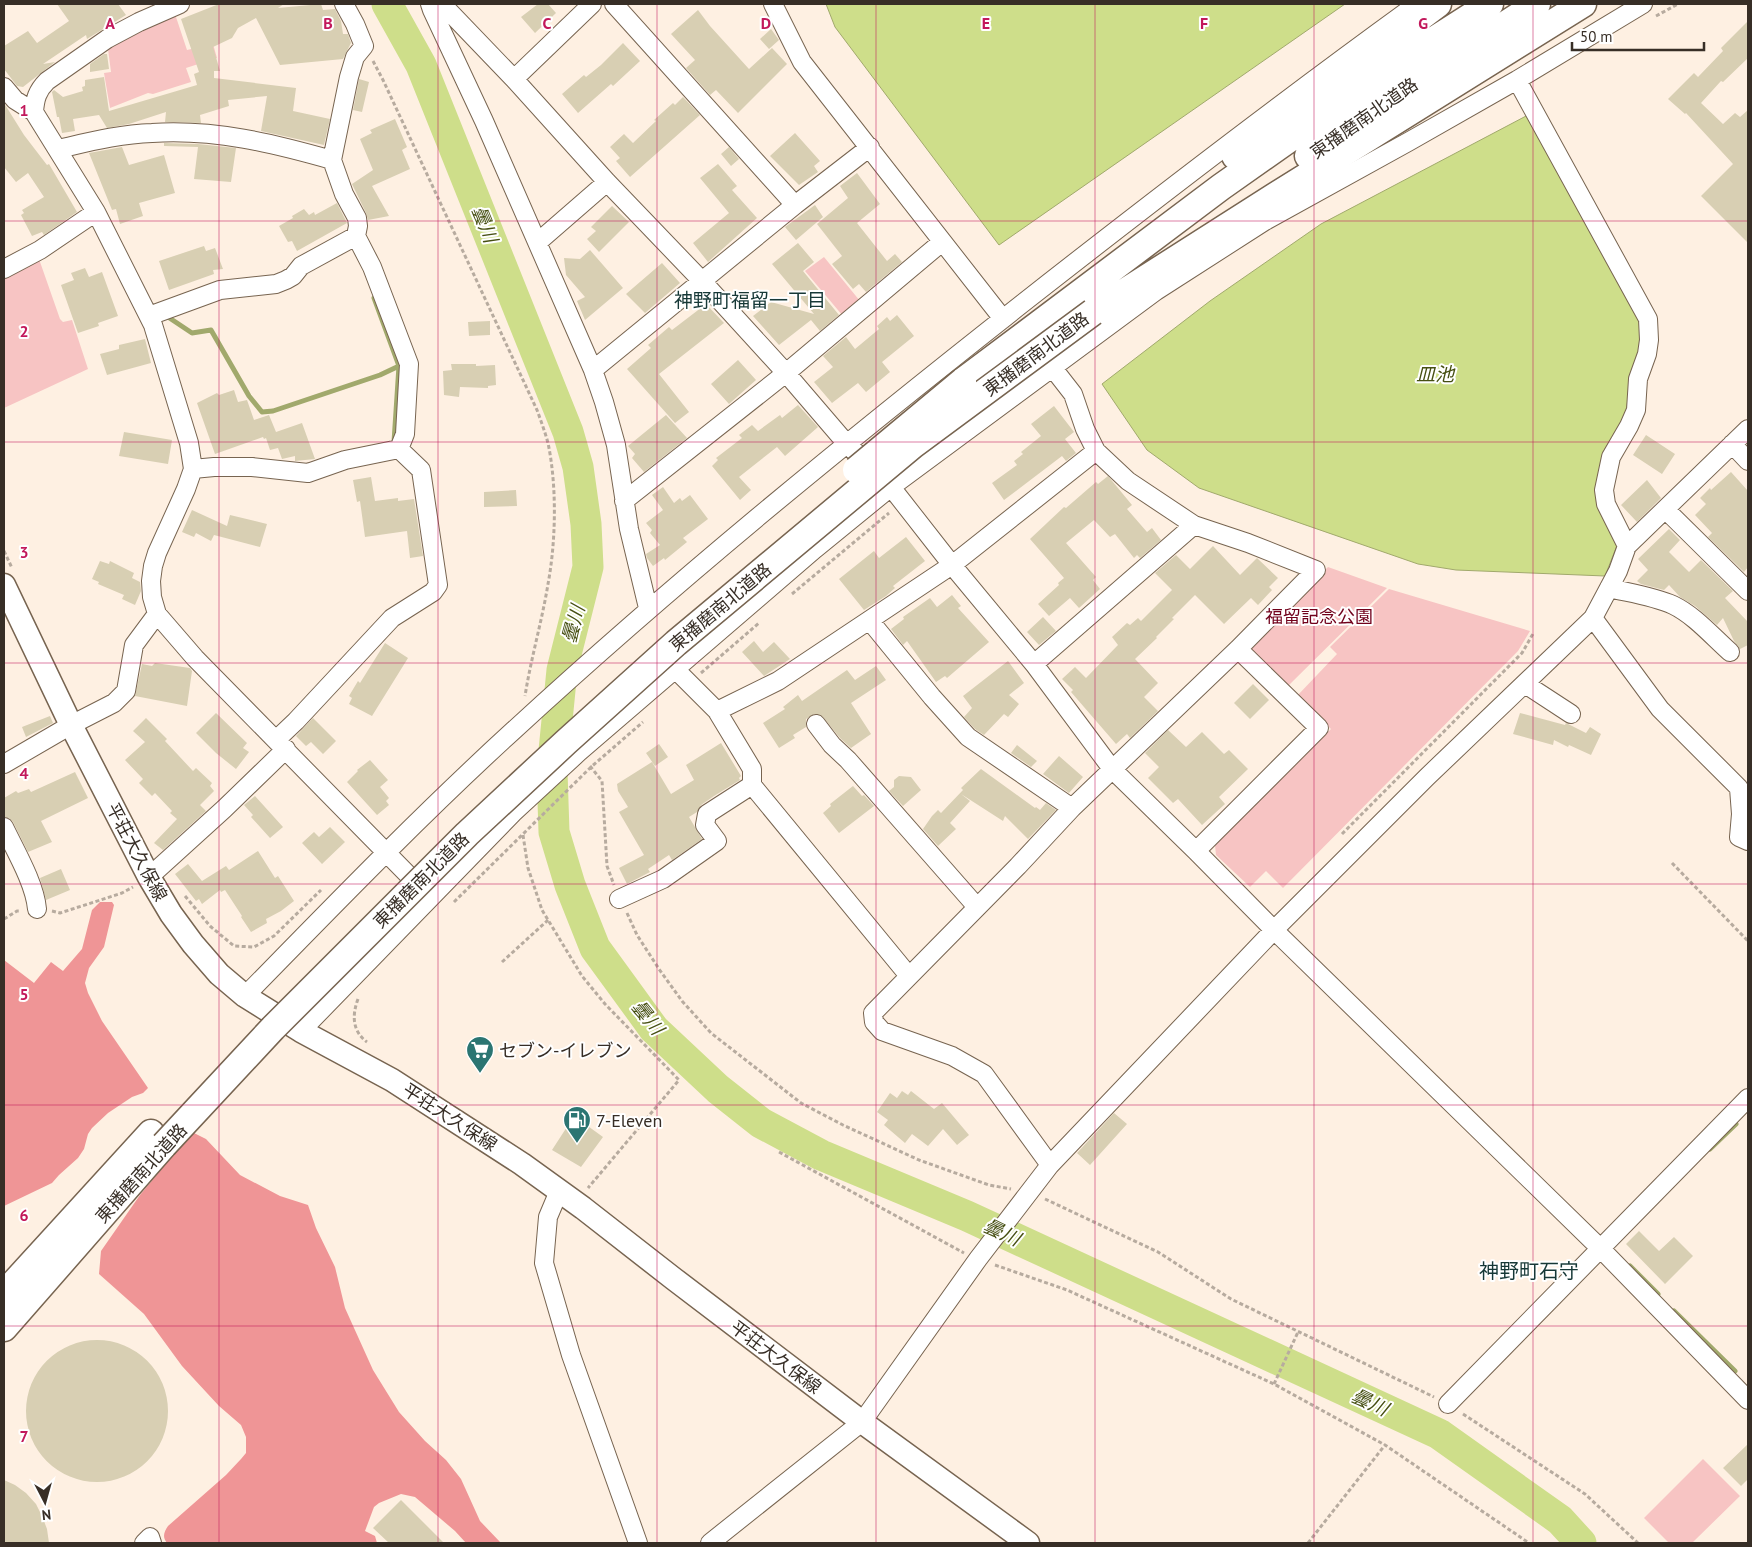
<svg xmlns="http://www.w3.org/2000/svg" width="1752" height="1547" font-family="'PT Sans','Noto Sans JP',sans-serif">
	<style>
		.green { fill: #f7c4c3 }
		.forest { fill: #ef9596 }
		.water { fill: #cede8a; stroke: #a1a96c }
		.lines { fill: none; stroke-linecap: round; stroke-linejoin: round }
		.stream { stroke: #a1a96c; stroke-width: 5 }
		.river { stroke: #cede8a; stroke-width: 31 }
		.building { fill: #d8cfb3 }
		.minor-casing { stroke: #776450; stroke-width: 20 }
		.major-casing { stroke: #776450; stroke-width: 25 }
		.highway-casing { stroke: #776450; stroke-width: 29 }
		.path { stroke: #b7ab9f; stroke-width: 3; stroke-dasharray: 4 2.5; stroke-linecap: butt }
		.minor { stroke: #fff; stroke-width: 18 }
		.major { stroke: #fff; stroke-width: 22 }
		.highway { stroke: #fff; stroke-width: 26 }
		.highway-bridge-casing { stroke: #776450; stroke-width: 29; stroke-linecap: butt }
		.highway-bridge { stroke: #fff; stroke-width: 26 }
		.grid { fill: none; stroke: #c2185b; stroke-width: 1; stroke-opacity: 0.55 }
		.labels { text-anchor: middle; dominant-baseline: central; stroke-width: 4; stroke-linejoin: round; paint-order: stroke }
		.street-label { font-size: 18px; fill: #372e26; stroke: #fff }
		.park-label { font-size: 18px; fill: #71011b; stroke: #fff }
		.poi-label { font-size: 18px; fill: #372e26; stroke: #fff; text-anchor: start }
		.water-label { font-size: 19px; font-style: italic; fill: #464f12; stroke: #fff }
		.neighbourhood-label { font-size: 19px; fill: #163837; stroke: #fff }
		.quarter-label { font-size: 20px; fill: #163837; stroke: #fff }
		.grid-label { font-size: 16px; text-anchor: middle; font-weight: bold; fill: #c2185b; stroke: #fff; stroke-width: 4; stroke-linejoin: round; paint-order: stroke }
	</style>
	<rect width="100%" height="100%" fill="#fef0e2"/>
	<path class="green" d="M175,14L187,50L213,44L217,58L186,68L191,82L153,94L148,93L110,108L104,73L111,72L108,49L133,34Z
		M824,257L860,301L843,316L805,271Z
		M39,259L60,319L63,322L72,320L88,369L4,408V278Z
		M1328,567L1387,588L1287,687L1253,654L1251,643Z
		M1389,589L1530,631L1518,651L1283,888L1266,871L1250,887L1216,855L1215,845L1331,729L1297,696L1337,654L1330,647Z
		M1703,1459L1740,1496L1692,1543H1669L1644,1518Z"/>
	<path class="forest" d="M100,902H112L114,905L104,947L89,968L85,983L88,993L102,1021L148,1088L143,1093L132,1097L108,1113L92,1128L88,1134L84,1149L78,1158L59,1175L52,1183L4,1206V960L34,983L51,962L63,971L82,949L92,910Z
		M192,1132L206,1139L240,1175L280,1196L308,1205L316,1228L335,1267L345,1308L373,1370L399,1412L425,1441L446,1460L461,1479L480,1521L501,1543H466L455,1531L415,1497L401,1494L379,1503L374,1507L365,1531L375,1536L377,1543H167C162,1537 164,1532 168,1526L226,1475L241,1459L246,1453V1437L241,1425L219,1406L182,1366L144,1314L99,1274L101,1251L140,1195Z"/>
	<path class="water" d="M826,4H1345L999,245L835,27Z
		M1528,115L1643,319V350L1629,391L1626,414L1603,452L1598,499L1618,543L1605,576L1456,570L1418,564L1199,488L1147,450L1102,384L1210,301L1321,224Z"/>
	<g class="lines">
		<path class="stream" d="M374,298L399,366L394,442
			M165,315L192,333L211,330L249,396L262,412L273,411L380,375L399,366
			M1710,1149L1736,1124
			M1630,1266L1658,1294
			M1674,1311L1735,1371"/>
		<path class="river" d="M387,4L421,65L568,432L578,467L586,524L588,567L562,670L552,771L554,832L570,885L595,948L654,1029L718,1089L761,1123L821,1155L967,1216L1439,1434L1560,1520L1581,1543"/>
	</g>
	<path class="building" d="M57,4H118L126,15L87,39L86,35L43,64L55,62L23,87L17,86L4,69V46L28,31L37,43L69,21Z
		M219,4H284L278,8L321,4L323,10L335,9L341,21L343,34H348L351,43L343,59L280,65L256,18L238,28L232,38L213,47L220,71H214V78L296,88L293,111L330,119L324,145L261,131L267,96L228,100L229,106L200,115L201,123L165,122L166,112L129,124L107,128L99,115L73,119L75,131L62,133L59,117H57L52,92L54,90L63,97L83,91L82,87L85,86V80L104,77L109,111L197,85L194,74L199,72L181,19Z
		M538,4H548L556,13L535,33L521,17Z
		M698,10L710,26L749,69L772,48L787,64L738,113L716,90L710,95L686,68L695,60L671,34Z
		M1748,21V58L1723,82L1721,81L1701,103L1723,124L1735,113L1740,117L1748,110V243L1701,196L1733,164L1686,113L1685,114L1668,99L1694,73L1698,77L1723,51L1721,48Z
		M771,29L779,40L769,49L760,39Z
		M623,43L640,61L613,86L611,84L578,113L562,94L584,75L586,77L601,65Z
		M104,54H107L109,69L90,72V64Z
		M359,79L369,82L362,112L353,110Z
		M683,97L700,115L630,177L616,161L620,158L610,147L624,134L633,143L656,121L654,120L673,103L675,105Z
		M4,103L24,135L47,165L49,164L77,212L44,235L42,232L32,236L21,215L24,213L22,210L44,197L28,173L16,182L4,167Z
		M395,119L407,147L402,150L410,169L372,186L389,216L368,220L366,213L352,184L373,170L360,139L372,133L370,130Z
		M795,133L820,161L814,166L818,172L799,185L770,156Z
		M164,143L198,144L236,148L231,182L194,179L198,147L164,146Z
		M122,147L129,165L164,155L175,193L139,203L143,216L120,224L116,209L112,210L89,153Z
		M729,147L739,159L731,166L721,154Z
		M718,164L737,186L732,190L757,218L708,262L693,243L729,213L700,178Z
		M857,173L880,204L857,223L887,261L895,254L902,262L866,292L859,284L853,289L832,264L842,256L817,224L848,198L840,186Z
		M337,203L347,223L297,251L292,241L288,242L279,226L293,218L292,216L304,209L309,215L314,212L315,215Z
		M815,205L823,217L796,240L785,227Z
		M612,206L629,222L599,252L587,239L596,231L591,227Z
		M798,243L814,262L803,271L839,315L820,331L811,320L779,345L753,316L771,302L814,314L772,264Z
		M204,246L206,251L215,248L223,269L213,270L214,274L169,290L159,261Z
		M590,250L623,288L585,320L577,301L585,297L566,275L564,258L580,259Z
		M662,263L680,283L645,313L626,294Z
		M85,268L89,277L102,272L118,316L98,323L99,326L78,333L61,285L74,280L71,273Z
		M706,304L724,323L659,374L689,412L675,423L627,369L651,348L648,345L669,327L672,330Z
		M897,315L914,336L882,362L890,372L866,392L858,383L832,403L814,382L833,367L823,356L846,337L855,349L879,329L877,326L887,317L890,321Z
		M490,321V335L469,336L468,322Z
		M145,339L151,363L107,375L100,354L119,349V345Z
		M738,360L756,380L729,404L711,384Z
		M451,364H476V366L495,365L496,385L488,386V388L460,387L459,397L444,395L443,371L452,370Z
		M234,390L238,402L247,400L254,420L269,415L276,432L302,423L315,459L295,461V456L282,459L278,448L270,450L266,438L264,439L263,437L215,454L197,403L217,393L219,395Z
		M798,405L818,427L785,456L777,447L739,477L751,490L740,500L712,466L718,460L716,458L742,438L739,435L752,425L758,431L780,415L782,418Z
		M1054,406L1074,432L1065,439L1076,453L1066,461L1062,456L1004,500L992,483L1017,465L1014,461L1023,454L1021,452L1041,436L1031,424Z
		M666,415L687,438L644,472L632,458L635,454L628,446Z
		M124,432L172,440L168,464L119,456Z
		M1646,435L1675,454L1662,474L1633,455Z
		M1731,472L1748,491V567L1744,572L1708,537L1712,533L1695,515L1706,504L1700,498L1710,488L1711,490Z
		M1108,476L1132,505L1127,509L1147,532L1152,528L1161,540L1140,558L1137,555L1134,558L1115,534L1110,537L1094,520L1066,543L1096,577L1093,580L1100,589L1079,608L1070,598L1049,616L1038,604L1059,585L1058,583L1064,578L1030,539L1064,507L1066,508L1096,482L1098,484Z
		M371,477L375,501L398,498V501L414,499L423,556L410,558L407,531L365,537L360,501L357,502L353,480Z
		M1647,480L1661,498L1637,522L1621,505Z
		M663,487L674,503L680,498L682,501L690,495L708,519L683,538L687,542L665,560L664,558L653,566L647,558L646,554L660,545L650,533L652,530L646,523L663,510L652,495Z
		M516,490L517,506L484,507V492Z
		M192,510L227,526L230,515L267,524L260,547L214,535L211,541L196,533L194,537L182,532Z
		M1669,529L1680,540L1669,552L1689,572L1701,560L1733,591L1725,598L1748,622V645L1740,649L1734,641L1723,618L1717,625L1695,606L1680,597L1669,585L1664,590L1641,584L1637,581L1648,570L1638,559Z
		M906,537L925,561L893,586L895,588L886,596L864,610L839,579L874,551L879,558Z
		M1213,546L1240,575L1257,558L1278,578L1269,587L1272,590L1258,605L1251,598L1224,624L1195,595L1172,618L1174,619L1156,637L1157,638L1135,659L1158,683L1144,697L1158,711L1130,738L1127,734L1116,744L1071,692L1073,690L1062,679L1075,667L1086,678L1118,645L1112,637L1127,623L1130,625L1138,618L1141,621L1172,590L1155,573L1176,555L1190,569Z
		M100,561L109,564L110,561L134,573L132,578L140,582L141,591L135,605L122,599L124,595L98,584L99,582L92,579Z
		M952,595L961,606L958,608L989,642L947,678L945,676L936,682L907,641L903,645L891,629L904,619L903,617L930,598L937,607Z
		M1043,617L1056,631L1039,645L1027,632Z
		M754,641L763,652L774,642L790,659L764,676L742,652Z
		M385,643L408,658L372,716L349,704L352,698L349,696L358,681L360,683Z
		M1008,661L1024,683L1009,695L1019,704L1008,717L1004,714L984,735L975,729L964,717L972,708L963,696Z
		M155,663L190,668L192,671L187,706L135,696L142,664L152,666Z
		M876,666L886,680L851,703L871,734L851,748L840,738L823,717L814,714L806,719V727L793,735L795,738L779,748L763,723L785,709L783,707L798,695L802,701L847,670L855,680Z
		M1253,684L1269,700L1250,719L1234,703Z
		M216,713L247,743L243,748L249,752L236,769L216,753L196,733Z
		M1520,713L1565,725L1566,723L1586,733L1590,727L1601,734L1591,755L1569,745L1568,747L1554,740L1553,745L1513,734Z
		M50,716L53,723L26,737L22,727Z
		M146,718L167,739L165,741L193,771L196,768L212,783L210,786L214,791L200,805L206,811L163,850L154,843L177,819L170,813L172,811L155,793L152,796L139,783L143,779L125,760L145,742L133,731Z
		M313,718L336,741L323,754L311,742L306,746L296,736Z
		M1168,730L1186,747L1202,732L1224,754L1229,750L1248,769L1219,797L1225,804L1202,825L1178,799L1173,803L1148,778L1159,767L1145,753Z
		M721,743L741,776L739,778L740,780L714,796L701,805L697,812L689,817L702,839L672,860L669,855L648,869L650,872L627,884L619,868L644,855L619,812L628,807L618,791L617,784L652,762L671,794L694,780L686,765Z
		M659,744L668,757L655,766L646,753Z
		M1017,745L1037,761L1031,767L1011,753Z
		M1059,756L1083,777L1069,793L1043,774Z
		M370,760L388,780L380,787L389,798L386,801L389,805L377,815L347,782L358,771L357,770Z
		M981,769L1035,808L1036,807L1040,810L1046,803L1056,810L1028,839L1005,816L1003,821L961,794L970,801L950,823L956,829L938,846L923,829L932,816L938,810L941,813L963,790L961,788Z
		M75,772L88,798L41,821L52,842L28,852L13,822L9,818L4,817V798L16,791L18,793L29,789L31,792Z
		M899,776L911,777L921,790L903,806L889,791L894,787V780Z
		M853,786L862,796L864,795L874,806L839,833L823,813L831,806L830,804Z
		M255,796L283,827L270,838L251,817L253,815L244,805Z
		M330,827L345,842L322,864L302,843L314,832L319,837Z
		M258,851L275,878L278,876L294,901L281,911L266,919L267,923L251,932L241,917L242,916L225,890L221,892L220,890L202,904L199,899L196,901L175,874L188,864L202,881L226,866L229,870Z
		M61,869L70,890L46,900L40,878Z
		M902,1091L908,1095L911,1091L934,1109L942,1103L969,1135L957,1145L943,1129L928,1146L912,1134L905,1143L884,1125L888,1120L877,1112L890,1093L897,1098Z
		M1114,1113L1127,1124L1090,1165L1077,1153Z
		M574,1116L603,1137L581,1167L552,1150Z
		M1639,1231L1659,1251L1674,1237L1693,1256L1665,1284L1626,1244Z
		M26 1411a71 71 0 1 1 142 0a71 71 0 1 1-142 0Z
		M1748,1444V1479L1741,1486L1723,1468Z
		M4,1480L15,1485L26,1493L36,1504L42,1516L47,1529L49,1543H4Z
		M401,1500L444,1543H389L373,1528Z"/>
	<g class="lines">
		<defs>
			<path id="minor" d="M430,4L432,10L484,121L593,370L604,402L616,445L629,529L648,608
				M442,4L514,79L607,182L702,281L786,373L846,443L891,487L952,565L1034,664L1112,769L1196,851L1274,930L1601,1249L1748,1400
				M614,4L795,205
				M773,4L802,62L1003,319
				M514,79L592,4
				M1517,80L1648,319L1649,340L1647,354L1638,379L1636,410L1629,426L1611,457L1604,490L1606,504L1627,546
				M4,87L15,100L34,112L96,212L153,325L189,443L193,469L186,489L157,553L153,566L151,581L152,597L157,614L195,658L424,891
				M34,112C35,99 37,91 47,81L107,39L139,22L180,4
				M58,149C89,142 120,134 152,133C215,129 272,143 332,160
				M538,242L607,182
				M4,269L40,250L96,212
				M149,316L220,290L276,284L286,280L293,276L301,266L356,236
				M593,370L795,205L870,147
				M1732,444L1748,461
				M193,469L214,467H252L308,473L345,460L399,449
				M624,501L786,373L942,242
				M1666,510L1748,591
				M1609,588C1630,593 1653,596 1673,605C1694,615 1712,636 1730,652
				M1593,618L1660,709L1739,788L1741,814L1739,837L1748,841
				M870,621L932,697L968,737L1072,808
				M1034,664L1194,525
				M676,670L717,711L752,769V785L909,976
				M1525,684L1571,714
				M717,711L778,681L952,565L1096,451
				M816,724L832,745L848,760L977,907
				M276,740L296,721L392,618L433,592L438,585L421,470L399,449L405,434L409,364L372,267L356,236L358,226L357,218L344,194L332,160L349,77L355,57L364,46L355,24L344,4
				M4,764L71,725L114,703L126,691L134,645L157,614
				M4,827C15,850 35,884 37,909
				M1196,851L1319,728L1238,649
				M149,877L224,809L286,749
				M619,899L663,879L717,841L705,825L707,814L752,785
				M245,996C333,906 421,815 514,730C677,580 849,440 1023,303C1153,201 1283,101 1417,4
				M301,1031L513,813L579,752L815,549L891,487L1156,291L1265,221L1408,142L1517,80L1643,4
				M1050,1165L984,1074L952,1056L882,1031L874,1022L873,1013L1018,866L1072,808L1238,649L1316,570L1248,543L1194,525L1128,481L1096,451L1085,429L1073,394L1052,367
				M559,1191L548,1217L544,1263L571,1355L638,1543
				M1448,1404L1748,1098
				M144,1543L150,1537L152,1543
				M710,1543L862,1422L978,1259L1050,1165L1274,930L1427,777L1593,618L1618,571L1627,546L1748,429"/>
			<path id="major" d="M4,585L71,725L149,877L171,914L193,944L219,974L245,996L301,1031L392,1080L522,1164L583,1208L674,1279L862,1422L1028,1543"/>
			<path id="highway" d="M1235,156L1438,4
				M1308,156L1407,88L1537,4
				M1093,312L1275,196L1583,4
				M963,381L1221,187L1390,68L1490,4
				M4,1294L151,1133
				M4,1328L164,1145"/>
		</defs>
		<use href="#minor" class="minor-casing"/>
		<use href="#major" class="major-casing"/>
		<use href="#highway" class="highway-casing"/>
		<path class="path" d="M1656,16L1678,4
			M373,61L383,80L537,410C541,421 545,432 548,443C557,486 556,541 548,584C542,621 531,658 525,696
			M4,551L12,568
			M792,594L889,513
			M701,673L759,623
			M590,766L602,781L607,866L614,885
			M1342,834L1522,653L1534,632
			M523,835L528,868L542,910L582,976L605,1004L679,1080L588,1188
			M1672,863L1748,941
			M185,896L210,926L234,946L254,947L274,936L321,890
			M454,902L591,767L643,722
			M52,911L60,913L122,893L133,887
			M627,913L637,935L659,969L682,1001L711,1033L801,1103L843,1125L919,1160L989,1185L1011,1189
			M4,919L17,911H21
			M502,962L548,920
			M358,999C352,1015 352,1031 367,1042
			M779,1152L964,1253
			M1045,1199L1158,1252L1231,1299L1434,1397
			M995,1265L1067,1290L1274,1384L1385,1445L1529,1543
			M1274,1384L1298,1332
			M1463,1414L1585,1494L1638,1543
			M1308,1543L1385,1445"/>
		<use href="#minor" class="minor"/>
		<use href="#major" class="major"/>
		<use href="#highway" class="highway"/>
		<defs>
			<path id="highway-bridge" d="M856,470L963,381
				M164,1145L273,1028L467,834L566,742L676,643L913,445L1093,312"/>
		</defs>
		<use href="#highway-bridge" class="highway-bridge-casing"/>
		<use href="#highway-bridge" class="highway-bridge"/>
	</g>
	<path class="grid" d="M219,4V1543M438,4V1543M657,4V1543M876,4V1543M1095,4V1543M1314,4V1543M1533,4V1543M4,221H1748M4,442H1748M4,663H1748M4,884H1748M4,1105H1748M4,1326H1748"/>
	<defs>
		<symbol id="supermarket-pin" viewBox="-11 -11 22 30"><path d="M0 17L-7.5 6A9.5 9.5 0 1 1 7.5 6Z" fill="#2b7572" stroke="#fff"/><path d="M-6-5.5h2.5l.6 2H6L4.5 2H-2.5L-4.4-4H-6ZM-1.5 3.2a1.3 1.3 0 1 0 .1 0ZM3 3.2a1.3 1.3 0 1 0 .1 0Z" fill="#fff"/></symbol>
		<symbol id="fuel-pin" viewBox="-11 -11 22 30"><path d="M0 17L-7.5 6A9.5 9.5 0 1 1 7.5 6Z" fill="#2b7572" stroke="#fff"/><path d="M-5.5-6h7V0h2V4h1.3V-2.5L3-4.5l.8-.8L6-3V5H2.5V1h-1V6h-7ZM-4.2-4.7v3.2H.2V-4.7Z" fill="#fff"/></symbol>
	</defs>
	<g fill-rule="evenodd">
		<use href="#supermarket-pin" x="464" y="1034" width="32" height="43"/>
		<use href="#fuel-pin" x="561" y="1104" width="32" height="43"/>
	</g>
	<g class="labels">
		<g class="street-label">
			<text transform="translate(1364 118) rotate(-35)">東播磨南北道路</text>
			<text transform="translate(1036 354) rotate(-37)">東播磨南北道路</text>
			<text transform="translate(720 607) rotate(-40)">東播磨南北道路</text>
			<text transform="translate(137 852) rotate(62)">平荘大久保線</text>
			<text transform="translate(421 880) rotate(-45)">東播磨南北道路</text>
			<text transform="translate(450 1117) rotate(33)">平荘大久保線</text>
			<text transform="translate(141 1173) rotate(-48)">東播磨南北道路</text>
			<text transform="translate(776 1357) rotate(37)">平荘大久保線</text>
		</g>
		<g class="park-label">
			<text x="1319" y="616">福留記念公園</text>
		</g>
		<g class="poi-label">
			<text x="499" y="1050">セブン-イレブン</text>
			<text x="596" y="1120">7-Eleven</text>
		</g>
		<g class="water-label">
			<text transform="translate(485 224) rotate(68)">曇川</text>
			<text x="1435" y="374">皿池</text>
			<text transform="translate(573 624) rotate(-75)">曇川</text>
			<text transform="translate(648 1017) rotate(51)">曇川</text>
			<text transform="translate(1002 1232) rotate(25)">曇川</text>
			<text transform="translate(1370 1402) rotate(25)">曇川</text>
		</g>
		<g class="neighbourhood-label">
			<text x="750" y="300">神野町福留一丁目</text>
		</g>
		<g class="quarter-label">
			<text x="1529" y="1271">神野町石守</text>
		</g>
	</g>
	<g class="grid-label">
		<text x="110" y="29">A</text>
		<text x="328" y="29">B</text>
		<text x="547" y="29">C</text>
		<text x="766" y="29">D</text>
		<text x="986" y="29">E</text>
		<text x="1204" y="29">F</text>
		<text x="1423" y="29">G</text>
		<text x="24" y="116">1</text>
		<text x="24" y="337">2</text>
		<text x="24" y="558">3</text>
		<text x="24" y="779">4</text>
		<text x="24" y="1000">5</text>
		<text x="24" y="1221">6</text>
		<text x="24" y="1442">7</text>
	</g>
	<rect width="1752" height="1547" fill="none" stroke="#372e26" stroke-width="10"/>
	<g transform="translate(45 1502) rotate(174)" stroke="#ffffff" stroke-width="4" paint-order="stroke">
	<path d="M0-4L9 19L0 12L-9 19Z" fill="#372e26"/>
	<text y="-8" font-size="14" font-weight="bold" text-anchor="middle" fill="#372e26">N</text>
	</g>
	<path d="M1572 42v8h132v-8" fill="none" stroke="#372e26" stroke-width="2.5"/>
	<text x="1580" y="42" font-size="15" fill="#372e26" stroke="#ffffff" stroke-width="4" paint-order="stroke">50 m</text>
</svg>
